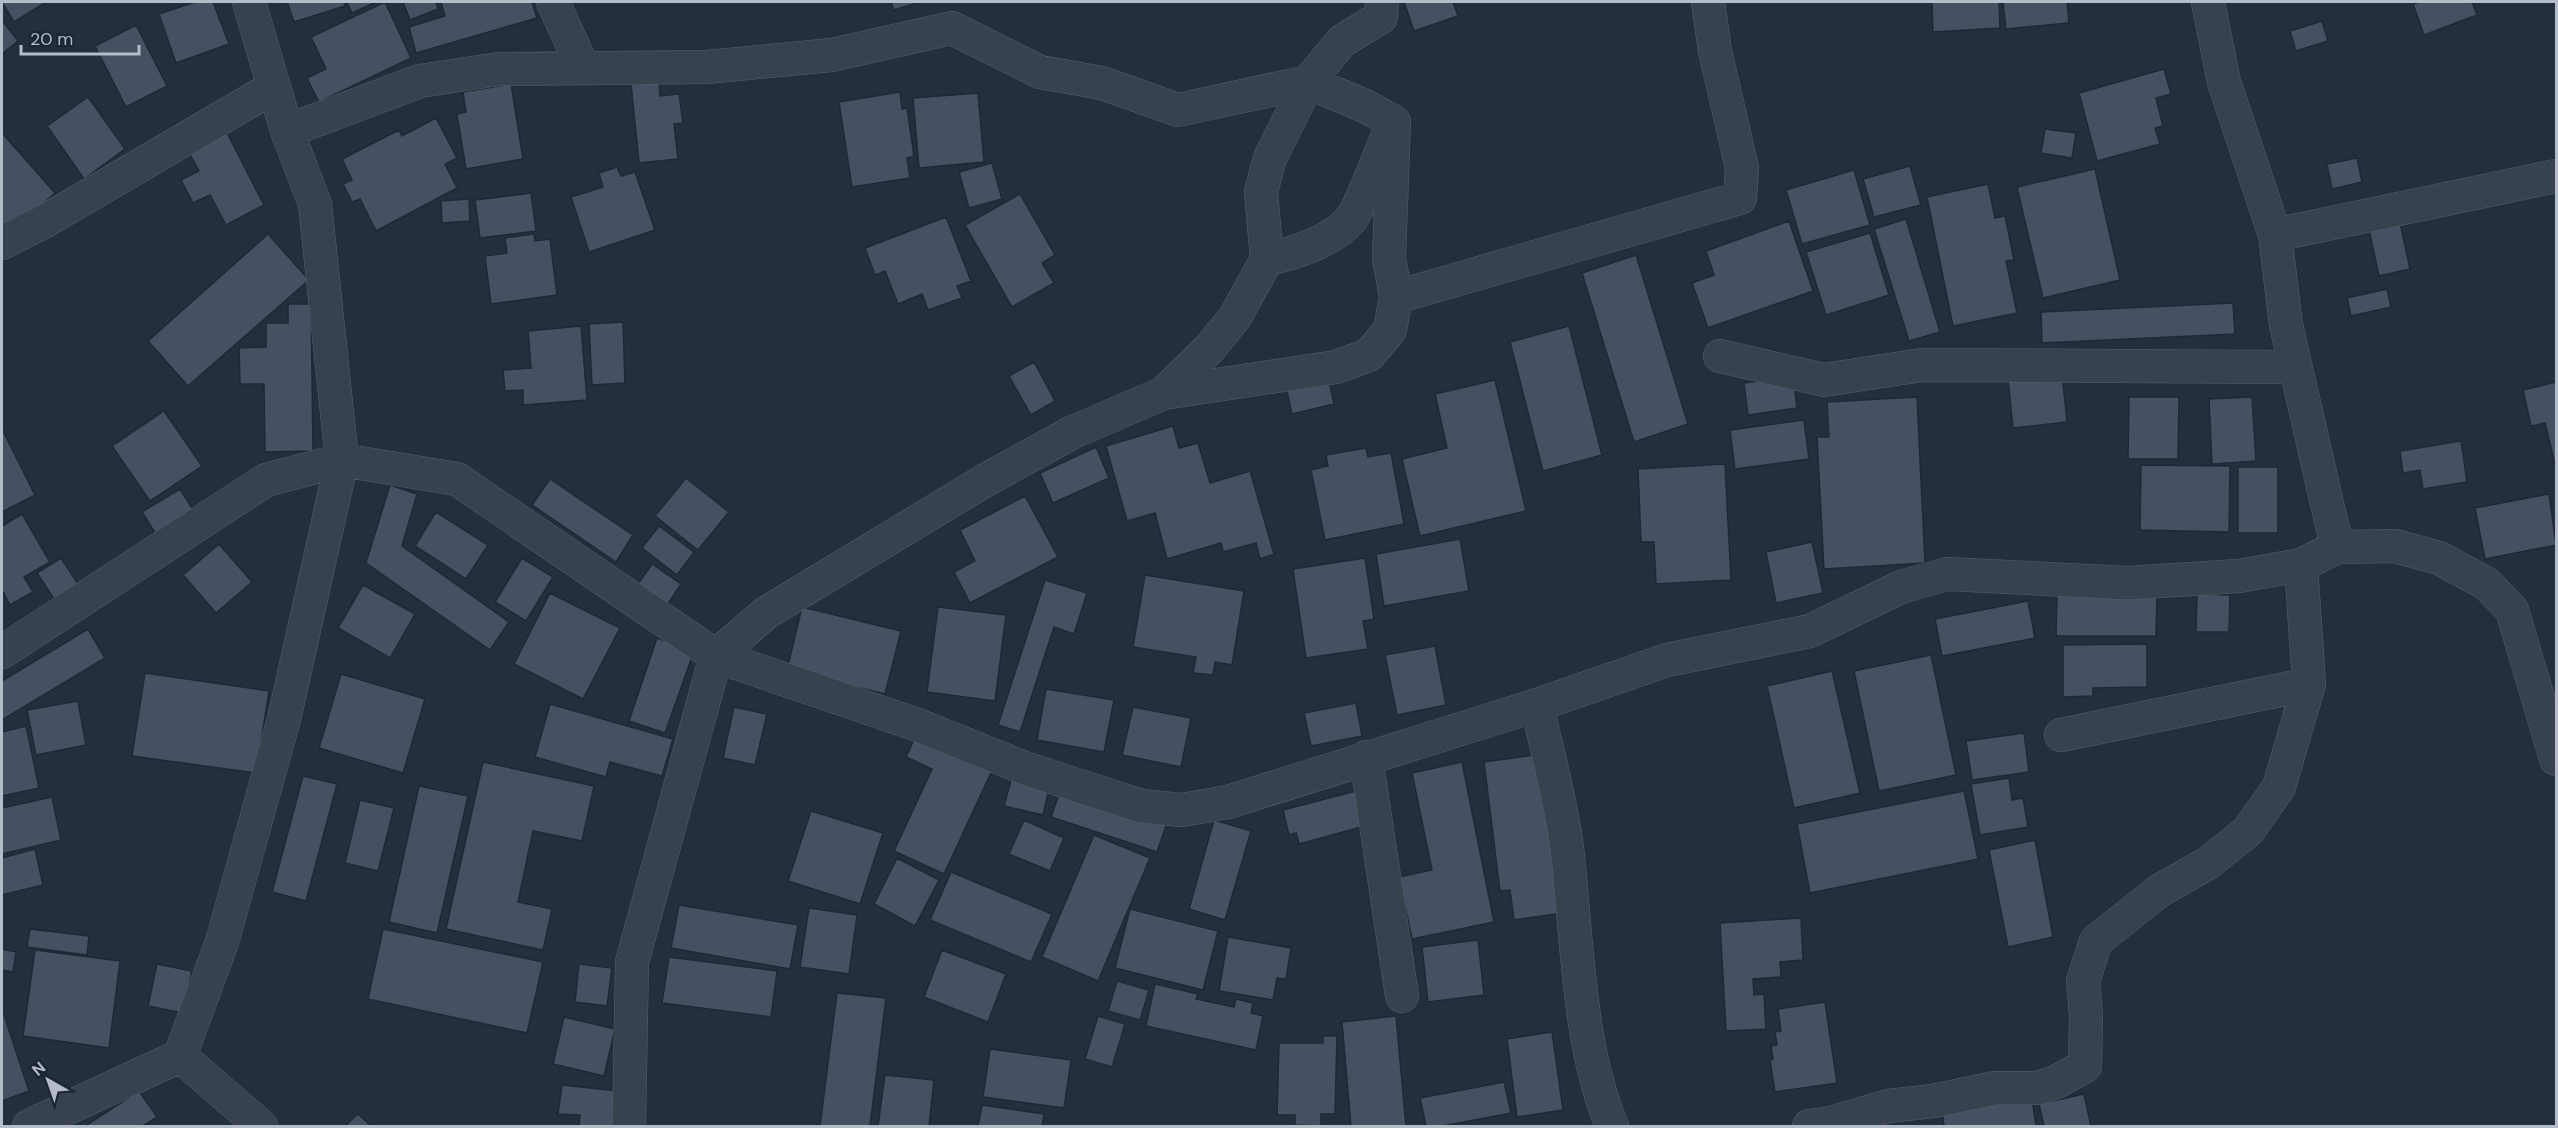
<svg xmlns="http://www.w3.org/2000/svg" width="2558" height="1128" font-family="'DM Sans',sans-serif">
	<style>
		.building { fill: #455162; stroke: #1f2835; stroke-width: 1.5 }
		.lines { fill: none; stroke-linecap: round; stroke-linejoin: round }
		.minor-casing { stroke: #565f6c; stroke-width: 34 }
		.minor { stroke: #38414e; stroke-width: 33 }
	</style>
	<rect width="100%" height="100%" fill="#242f3e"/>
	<path class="building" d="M2,2H46L14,22Z
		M195,2H213L229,44L176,63L159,14Z
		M287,2H344L345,6L294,22Z
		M347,2H376L352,13Z
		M385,2L411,58L319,102L307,78L326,69L311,37Z
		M403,2H436L438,9L410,20Z
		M441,2H532L537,18L416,53L409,27L445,16Z
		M891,2H920L894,10Z
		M1404,2H1453L1458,16L1414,31Z
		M1932,2H1999L2000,28L1933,32Z
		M2003,2H2067L2069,23L2006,29Z
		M2420,2H2472L2477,15L2424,35L2413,4Z
		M2,20L18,41L2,54Z
		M2322,21L2328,41L2296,51L2290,31Z
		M136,25L167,86L126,107L95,46Z
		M2164,69L2171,94L2156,98L2163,126L2155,128L2160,144L2097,161L2079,93Z
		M659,82L660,96L679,94L683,123L674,124L678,159L639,163L631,84Z
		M511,84L523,159L466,169L457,114L466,112L463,92Z
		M900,92L902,109L907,108L914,156L907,158L910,178L852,187L839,102Z
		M978,93L984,162L919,168L913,98Z
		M88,97L125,149L84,179L47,126Z
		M436,118L457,158L445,164L457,188L376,231L360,199L352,202L343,184L352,180L342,159L399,130L402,136Z
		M224,127L264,205L226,225L210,195L193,203L181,180L199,171L186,147Z
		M2045,129L2076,133L2072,158L2041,153Z
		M2,133L55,193L11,232L2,222Z
		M2357,158L2362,182L2332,189L2327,164Z
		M992,163L1002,199L969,208L959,172Z
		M1910,166L1921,205L1874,217L1863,179Z
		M617,167L621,176L635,172L655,230L589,252L571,197L603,187L599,173Z
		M2095,169L2120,280L2043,298L2017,187Z
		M1854,170L1870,225L1802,244L1786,190Z
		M1988,184L1995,218L2005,216L2014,260L2006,261L2017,313L1953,326L1927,197Z
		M531,193L536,231L480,238L475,200Z
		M1020,194L1055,255L1042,263L1054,283L1012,307L965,225Z
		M469,199L470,221L442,223L441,201Z
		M946,217L971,281L957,286L962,298L928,310L922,294L898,304L885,271L875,275L865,248Z
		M2399,218L2410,269L2379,276L2368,225Z
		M1906,219L1940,332L1909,341L1874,229Z
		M1789,221L1813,291L1708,328L1692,283L1714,275L1706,251Z
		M1870,233L1889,295L1826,315L1806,252Z
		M268,234L309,280L188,386L148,341Z
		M534,234L535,241L550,239L557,295L491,304L485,256L507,253L505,238Z
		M1636,255L1688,424L1634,442L1582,273Z
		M2387,289L2391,307L2351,316L2347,298Z
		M2233,303L2235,334L2042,343L2041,312Z
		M288,304H311L313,451L265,452L264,384H240L239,348L266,347V323H288Z
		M623,322L625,383L592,385L589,324Z
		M581,326L587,400L523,405V390L505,391L503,370L531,368L528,331Z
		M1569,326L1602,455L1543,471L1510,342Z
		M1034,362L1055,401L1031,415L1009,376Z
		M2062,373L2067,422L2013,428L2008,379Z
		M1328,377L1334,404L1292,414L1286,387Z
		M1793,377L1797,408L1748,415L1744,383Z
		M1495,380L1526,511L1420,536L1402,459L1447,448L1435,394Z
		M2556,382V464H2555L2545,423L2531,426L2523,390Z
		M1917,397L1925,563L1824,569L1817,437H1829L1827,402Z
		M2129,397H2179L2178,459H2128Z
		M2252,397L2256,461L2212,464L2209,399Z
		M164,411L202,466L150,501L112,446Z
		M1804,420L1809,459L1735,469L1730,430Z
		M1173,426L1179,448L1198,443L1210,483L1250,471L1274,554L1260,559L1256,543L1223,552L1221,543L1167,559L1155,513L1127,521L1106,446Z
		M2,429L35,495L2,512Z
		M2461,441L2467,482L2423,489L2420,470L2403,473L2400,451Z
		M1096,447L1109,478L1053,503L1040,473Z
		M1366,448L1368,457L1391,453L1404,524L1325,540L1311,470L1328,466L1326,455Z
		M1725,464L1731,580L1656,584L1654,542H1641L1638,469Z
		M2141,465L2230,466L2229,532L2140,530Z
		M2238,467H2278V533H2238Z
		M686,478L729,512L698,550L655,516Z
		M550,479L633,535L616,562L532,505Z
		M390,485L417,494L402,546L509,622L490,650L366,563Z
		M180,489L195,513L157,536L142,512Z
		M2549,494L2556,545L2485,559L2475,508Z
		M1025,496L1058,557L970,603L954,572L975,561L960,530Z
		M436,512L488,545L466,579L415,546Z
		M22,514L50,562L24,577L33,592L10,605L2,590V526Z
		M659,526L694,552L677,575L642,548Z
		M1460,539L1469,591L1384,606L1376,554Z
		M1812,542L1823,593L1776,603L1766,552Z
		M219,544L252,582L216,613L183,575Z
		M61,558L78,584L54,599L37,573Z
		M522,558L553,577L526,621L495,602Z
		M1365,558L1374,619L1363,621L1368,649L1306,658L1293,569Z
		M652,564L681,584L668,604L638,584Z
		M1145,575L1244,591L1232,665L1215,662L1213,675L1193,673L1196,657L1133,647Z
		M1045,580L1087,593L1074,634L1054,627L1020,732L998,725Z
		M363,585L415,614L390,658L338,628Z
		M2057,592L2157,593L2156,636H2056Z
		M550,593L620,628L583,699L514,664Z
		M2197,594L2230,595L2229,632H2196Z
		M2028,601L2035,638L1942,656L1935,619Z
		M802,607L901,631L885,694L787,670Z
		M938,607L1006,615L995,701L927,692Z
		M88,629L105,658L2,720V681Z
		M657,638L694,651L665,733L629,721Z
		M2147,644V687L2093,688V696L2063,697V645Z
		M1435,646L1446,705L1397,715L1385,655Z
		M1931,655L1956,775L1879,791L1854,671Z
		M1832,671L1860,793L1794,808L1767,686Z
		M145,673L269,691L256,773L132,756Z
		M341,674L425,699L403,773L319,748Z
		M1046,689L1114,700L1104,752L1037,740Z
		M78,701L86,745L36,755L27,710Z
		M1356,703L1362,736L1311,746L1304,713Z
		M550,704L673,739L662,776L610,762L606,777L535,757Z
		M734,707L767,714L755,765L723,758Z
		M1133,707L1191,718L1181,767L1122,755Z
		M26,726L39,788L2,796V732Z
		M920,727L996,762L944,874L894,851L932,769L906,757Z
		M2024,733L2029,772L1972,780L1966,741Z
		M1543,754L1563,913L1514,920L1510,890L1500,891L1484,762Z
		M483,762L594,786L582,841L533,831L518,902L552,909L543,950L446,929Z
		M1462,762L1494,922L1412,939L1399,877L1432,870L1412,773Z
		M303,776L337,784L306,901L272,892Z
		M1012,776L1050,784L1043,815L1004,806Z
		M2009,778L2012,800L2023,798L2028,827L1980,835L1971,784Z
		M1063,783L1169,817L1157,852L1051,817Z
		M419,786L468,796L437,933L389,922Z
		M1356,791L1365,826L1299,844L1296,833L1289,835L1283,810Z
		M1964,791L1978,859L1810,893L1797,824Z
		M52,797L61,840L2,854V808Z
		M360,800L394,808L378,871L345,863Z
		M811,811L883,833L860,904L788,881Z
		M1024,820L1064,838L1050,871L1009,854Z
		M1214,820L1251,831L1225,920L1189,909Z
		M1094,835L1150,858L1098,981L1042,957Z
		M2035,840L2053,937L2008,947L1989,850Z
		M35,849L43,885L2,895V858Z
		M897,858L939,880L915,926L874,904Z
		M951,872L1052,914L1031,962L930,920Z
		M679,905L798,925L790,969L671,948Z
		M809,908L857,915L849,974L800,967Z
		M1130,909L1218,931L1203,990L1115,968Z
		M1801,918L1803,960L1780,962L1781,977L1753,979L1754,995L1764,994L1766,1029L1726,1031L1720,923Z
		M30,929L89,936L87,955L27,947Z
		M383,929L543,962L527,1033L368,999Z
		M1228,937L1291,948L1286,979L1277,978L1273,1000L1219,991Z
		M1478,940L1484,995L1428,1002L1422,947Z
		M2,949L16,952L13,972L2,970Z
		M35,950L120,961L109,1048L23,1036Z
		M942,950L1006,974L988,1022L924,997Z
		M669,957L777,971L771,1017L662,1003Z
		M157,964L192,971L183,1013L148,1006Z
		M579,964L612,968L607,1006L575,1002Z
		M1117,981L1149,990L1140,1020L1108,1011Z
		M1155,984L1198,994L1196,999L1234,1007L1236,999L1253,1003L1251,1013L1263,1016L1256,1050L1146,1026Z
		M837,993L886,998L870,1126H820Z
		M1825,1002L1837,1083L1775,1092L1770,1060L1773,1059L1771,1046L1777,1045L1775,1032L1781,1031L1778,1009Z
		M2,1009L29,1091L2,1101Z
		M1098,1016L1125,1024L1112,1067L1085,1059Z
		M1396,1016L1406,1126H1351L1342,1022Z
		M564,1017L615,1029L604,1076L553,1064Z
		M1552,1032L1563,1110L1517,1117L1507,1039Z
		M1323,1036H1337L1335,1114H1321V1126L1295,1125V1115H1277L1279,1043H1323Z
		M990,1049L1071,1060L1064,1108L983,1097Z
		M885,1075L934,1080L929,1126H878Z
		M1504,1082L1511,1113L1443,1126H1426L1420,1098Z
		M562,1085L619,1091L615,1126H579L580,1115L558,1114Z
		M139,1091L157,1117L143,1126H85Z
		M2084,1094L2091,1126H2044L2039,1104Z
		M2032,1099L2036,1126H1944L1942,1112Z
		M982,1105L1044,1114L1042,1126H978Z
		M358,1114L371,1126H345Z"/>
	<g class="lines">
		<defs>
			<path id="minor" d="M249,2L287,131L315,204L342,460L284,719L222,942L180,1056L261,1126
				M553,2L583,68
				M2208,2L2224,82L2275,235L2286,325L2337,547
				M287,131L420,81L499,69L707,67L832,55L952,28L1040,72L1102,83L1178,110L1308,82L1365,106L1394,122
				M2275,235L2556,176
				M2,243L45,221L274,87
				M1267,259C1293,254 1333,241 1351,219C1361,206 1379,156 1387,138
				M1396,297L1740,198L1742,168L1715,51L1708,2
				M1720,356L1824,380L1922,365L2295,367
				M1164,393L1209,349L1235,317L1267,259L1261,192L1270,158L1308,82L1342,41L1381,17L1382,2
				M2,652L266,480L342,460L457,479L716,656L915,724L1027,769L1141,806L1182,810L1228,802L1537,705L1667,660L1810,631L1901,587L1947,574L2128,583L2239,576L2301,565L2337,547L2395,546L2439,558L2487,584L2512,610L2556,759
				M1537,705C1547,752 1561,800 1567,848C1577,935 1578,1046 1612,1126
				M2061,735L2309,684
				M1366,757L1402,996
				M29,1126L180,1056
				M629,1126L632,962L716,656L766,613L984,481L1071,433L1164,393L1336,367L1369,355L1390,330L1396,297L1389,258L1394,122
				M1809,1126L1831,1123L1888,1106L1933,1101L1995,1088H2038L2056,1082L2085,1066L2086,1015L2083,981L2096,941L2159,891L2208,863L2248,831L2279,787L2309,684L2301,565"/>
		</defs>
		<use href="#minor" class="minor-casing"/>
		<use href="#minor" class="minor"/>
	</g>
	<rect width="2558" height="1128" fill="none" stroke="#b4bcc9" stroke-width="6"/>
	<g transform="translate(48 1080) rotate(320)" stroke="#1d2633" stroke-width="4.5" paint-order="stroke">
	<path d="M0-4.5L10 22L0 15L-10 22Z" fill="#b4bcc9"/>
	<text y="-9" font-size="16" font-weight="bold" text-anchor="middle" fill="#b4bcc9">N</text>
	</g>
	<path d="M21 45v9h118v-9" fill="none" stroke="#b4bcc9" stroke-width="3"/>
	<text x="30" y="45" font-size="18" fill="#b4bcc9" stroke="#1d2633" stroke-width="4.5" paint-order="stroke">20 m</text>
</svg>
